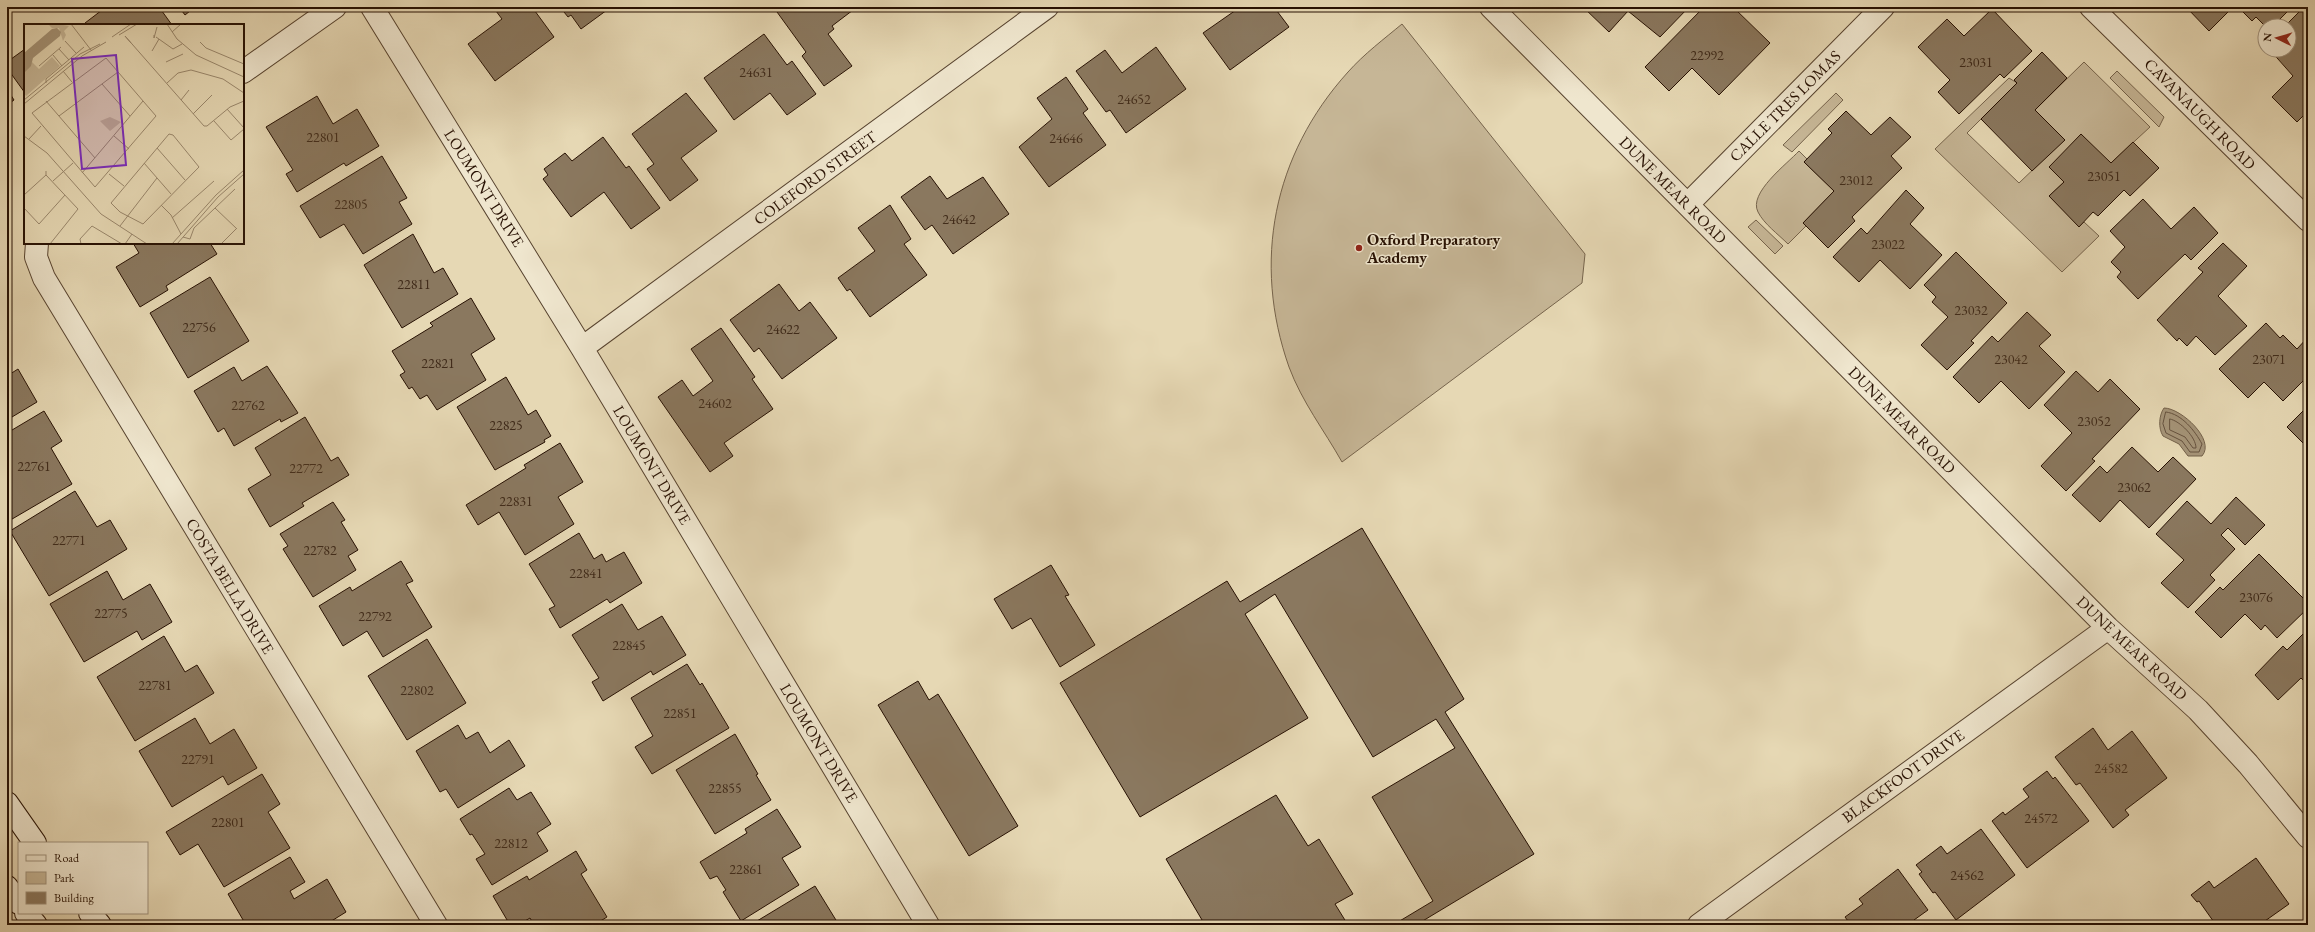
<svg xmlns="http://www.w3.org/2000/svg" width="2315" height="932" font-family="'EB Garamond',serif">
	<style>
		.green { fill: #c6b696; stroke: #76644c }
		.water { fill: #a59478; stroke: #736049 }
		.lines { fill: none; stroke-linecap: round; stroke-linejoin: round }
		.shore { stroke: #66523e; stroke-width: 1 }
		.building { fill: #8a785f; stroke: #271103 }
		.street-casing { stroke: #57432f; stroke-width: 24 }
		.secondary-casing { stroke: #271103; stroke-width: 24 }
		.street { stroke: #efe6ce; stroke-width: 22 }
		.secondary { stroke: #efe6ce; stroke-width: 22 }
		.poi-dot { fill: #8f2418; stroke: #efe6ce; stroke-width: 1.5 }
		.labels { text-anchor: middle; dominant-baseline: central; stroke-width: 3; stroke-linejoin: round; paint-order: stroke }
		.number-label { font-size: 14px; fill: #402b1a }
		.street-label { font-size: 16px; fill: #271103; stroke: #efe6ce }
		.poi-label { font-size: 16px; font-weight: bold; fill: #271103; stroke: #efe6ce; text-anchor: start }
		.inset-road { fill: none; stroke: #9a886d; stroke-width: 1 }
		.view { fill: #7b2cbf; fill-opacity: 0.15; stroke: #7b2cbf; stroke-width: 2 }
		.inset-edge { fill: none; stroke: #271103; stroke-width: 2 }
	</style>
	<rect width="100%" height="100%" fill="#e6d8b4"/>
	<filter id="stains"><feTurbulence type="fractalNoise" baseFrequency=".005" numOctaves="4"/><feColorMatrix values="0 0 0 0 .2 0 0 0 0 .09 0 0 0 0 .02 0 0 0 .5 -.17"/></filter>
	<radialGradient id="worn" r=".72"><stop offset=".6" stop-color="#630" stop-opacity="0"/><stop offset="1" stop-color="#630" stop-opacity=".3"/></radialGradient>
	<path class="green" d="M1402,24L1585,254L1582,283L1342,462C1324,430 1302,402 1289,367C1252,262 1273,155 1348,72C1364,54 1384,39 1402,24Z
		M2084,62L2150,127L2111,163L2049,167L2064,182L2049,196L2079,226L2084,222L2099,236L2062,272L1935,149L2009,78L2017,83L1967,133L2019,183L2064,140L2035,110Z
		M2117,71L2164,117L2159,127L2110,78Z
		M1836,93L1843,100L1792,152L1783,145Z
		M1799,151L1807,159L1804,162L1834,191L1803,223L1806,226L1788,244C1778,234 1764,224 1758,212C1748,193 1787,164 1799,151Z
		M1756,220L1783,246L1775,254L1748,227Z"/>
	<path class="water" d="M2164,408C2181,408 2216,440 2202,456H2188L2179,444L2163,436C2158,428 2159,415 2164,408Z"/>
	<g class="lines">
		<path class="shore" d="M2166,412C2182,414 2195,431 2202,444L2199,452H2190L2182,441L2166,433L2163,424Z
			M2170,419C2180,421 2196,437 2196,448H2193L2185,437L2170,430Z"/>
	</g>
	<path class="building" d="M106,7H159L172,25H86L85,23Z
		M179,7H195L185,15Z
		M493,7H532L554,37L495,81L468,44L502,19Z
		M560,7H605L607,10L581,29L571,15L568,17Z
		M784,7H857L832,26L834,29L828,34L852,66L824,86L802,56L806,52L777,12Z
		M1234,7H1274L1289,27L1230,70L1203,33L1236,10Z
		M1583,7H1689L1660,37L1628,11L1609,32Z
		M1704,7H1733L1770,43L1719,95L1692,68L1669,91L1645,67Z
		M2186,7H2233L2209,31Z
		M2238,7H2292L2273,26H2265L2256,17L2252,21Z
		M2304,7H2308V111L2297,122L2272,97L2293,76L2270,50H2289V26H2285Z
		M1992,9L2032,51L2004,78L2000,74L1959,114L1938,92L1950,80L1918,47L1947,19L1964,36Z
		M764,34L787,65L792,61L816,94L787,115L770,93L734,120L704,78Z
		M1156,47L1186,89L1126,133L1110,110L1106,112L1076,71L1105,50L1122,73Z
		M25,49V93L7,68V62Z
		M2042,52L2067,78L2035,110L2065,140L2032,171L1981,119L2017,83L2014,80Z
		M1066,77L1088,109L1083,113L1106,145L1049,187L1019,147L1052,119L1037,98Z
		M7,89L14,100L7,105Z
		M686,93L717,131L681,158L698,180L670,201L647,169L654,164L632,134Z
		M317,96L333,124L357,109L379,146L346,166L344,163L297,192L286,174L293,170L266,127Z
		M1846,111L1871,135L1890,117L1911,137L1891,156L1902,168L1852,217L1855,221L1828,248L1803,223L1834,191L1804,162L1832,133L1828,129Z
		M2081,134L2111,163L2133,142L2159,168L2130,196L2124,190L2098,216L2093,212L2079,227L2049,196L2064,182L2049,167Z
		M603,137L626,168L629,166L660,208L631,229L604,192L571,217L543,179L548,175L544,169L565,153L572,161Z
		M382,156L407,198L399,202L412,224L363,254L344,224L320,238L300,206Z
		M930,176L947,199L983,177L1009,214L953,254L932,225L925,230L901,197Z
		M1906,190L1924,208L1910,224L1942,255L1910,289L1880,260L1859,282L1833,257L1861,228L1867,234Z
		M2143,199L2171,229L2194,207L2218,233L2191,260L2185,254L2138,299L2117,277L2121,272L2111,262L2125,247L2110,231Z
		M890,205L911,239L904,244L927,275L870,317L850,289L847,291L838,278L875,251L858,228Z
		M413,234L434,273L443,268L458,294L402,328L364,265Z
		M133,243H210L217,254L166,286L168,290L140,307L116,267L139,253Z
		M2223,243L2247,266L2218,296L2247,326L2215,355L2196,336L2187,346L2179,338L2177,341L2157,320L2203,272L2198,268Z
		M1956,252L2007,303L1971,341L1974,343L1947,370L1921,345L1948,317L1932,302L1936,297L1924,285Z
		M210,277L249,341L188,378L150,313Z
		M779,284L799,311L810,302L837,338L782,379L759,348L754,352L730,320Z
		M471,298L495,339L471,354L486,380L437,410L427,395L420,399L412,387L409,389L400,375L405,372L392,351L433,326L430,323Z
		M2027,312L2051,335L2039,346L2065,372L2029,409L2001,381L1979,403L1953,377L1992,336L1998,342Z
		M2266,323L2280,338L2283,335L2297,349L2308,337V376L2283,401L2264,382L2248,398L2219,369Z
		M721,328L755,377L752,379L773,409L724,443L733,456L710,472L658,397L682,380L693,396L713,381L691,349Z
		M267,366L298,413L281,422L280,419L234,446L224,428L218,432L194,391L234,367L242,381Z
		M18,369L37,402L7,420V376Z
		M2076,371L2098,392L2110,379L2140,409L2092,459L2095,461L2066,491L2041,466L2072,433L2044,405Z
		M506,377L528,415L536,410L551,436L544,440L545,442L495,470L457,407Z
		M2308,406V448L2287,427Z
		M44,411L62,441L51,448L72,484L7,522V433Z
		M305,417L331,461L338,457L349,475L302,503L304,506L270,527L248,489L271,475L255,448Z
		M560,443L583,482L558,497L574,524L525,555L499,512L478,525L466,505L526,468L524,465Z
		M2132,447L2158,472L2173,457L2196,479L2149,528L2120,500L2100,522L2072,495L2100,466L2107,473Z
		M75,491L97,527L110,520L127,549L49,596L10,531Z
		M2236,497L2265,525L2245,545L2228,528L2221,535L2235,549L2210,575L2215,580L2188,608L2161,583L2184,560L2156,534L2187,501L2211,524Z
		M333,502L345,520L341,522L358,550L348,556L356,570L313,597L283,549L288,546L280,534Z
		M1362,528L1464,699L1445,712L1534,854L1416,925H1393L1433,901L1372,797L1455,748L1436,719L1373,757L1275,594L1245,614L1308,718L1140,817L1060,683L1227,581L1240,602Z
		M579,533L594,559L602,554L606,562L624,552L642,583L610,603L607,599L560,628L549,609L555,606L529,564Z
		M2259,554L2308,603V608L2277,638L2265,625L2261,630L2245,614L2221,638L2195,612L2220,587L2223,590Z
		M401,561L413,581L406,584L432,627L383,657L367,631L343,646L319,606L350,587L352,591Z
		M1051,565L1069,595L1065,596L1095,645L1060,667L1031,618L1012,629L994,599Z
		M107,571L123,600L150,584L172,622L142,640L137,631L84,662L50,604Z
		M622,604L638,630L662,616L686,655L653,675L651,671L603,701L592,682L599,678L572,635Z
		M2308,629V685L2301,678L2278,700L2255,675L2283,646L2287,650Z
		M164,636L185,672L197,665L214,693L135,741L97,677Z
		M427,639L466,703L407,740L368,676Z
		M687,664L700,685L702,683L729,728L652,774L635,747L653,736L631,698Z
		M918,681L929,700L938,694L1018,826L969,856L878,705Z
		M195,718L210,744L234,729L257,768L228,785L223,776L172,807L139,751Z
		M458,725L466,739L478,732L490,753L509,740L525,766L458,808L446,789L440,792L416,751Z
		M2093,728L2108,750L2132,731L2167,778L2125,810L2129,815L2113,828L2080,783L2076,785L2055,757Z
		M735,734L758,774L756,775L771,800L715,834L676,770Z
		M2047,771L2053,779L2055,777L2089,821L2027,868L1992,821L2003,812L2005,815L2029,797L2023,789Z
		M262,774L280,804L268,812L290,848L224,887L198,844L180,855L166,832Z
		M509,788L517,800L531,792L551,824L537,833L548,851L492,885L476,859L485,854L472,834L470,835L460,819Z
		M1276,795L1308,846L1319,839L1353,894L1335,904L1348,925H1205L1166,859Z
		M777,809L801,847L782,858L799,885L741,921L723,892L726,890L717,876L710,879L700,862L747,833L745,829Z
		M1981,829L2015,875L1956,920L1935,892L1933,893L1919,874L1922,872L1916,865L1941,846L1947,854Z
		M576,851L587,870L581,874L607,917L594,925H544L542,922L534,925L530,918L518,925H510L493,896L527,876L529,880Z
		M290,857L305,882L290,891L294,899L327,879L346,912L325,925H246L228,894Z
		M2256,858L2289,904L2265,921L2268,925H2216L2199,901L2197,902L2191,895L2209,881L2214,888Z
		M1898,869L1928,910L1914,920L1918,925H1851L1845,917L1863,904L1859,899Z
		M815,886L839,925H760L757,921Z"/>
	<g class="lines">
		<defs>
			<path id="street" d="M372,7L582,348L928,925
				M1491,7L2108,628L2198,710L2248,764L2308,837
				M2091,7L2308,220
				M243,72L335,7
				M1688,204L1883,7
				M37,243L36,257L44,278L436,925
				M582,348L1047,7
				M1699,925L2108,628"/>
			<path id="secondary" d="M7,803L35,843
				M7,887L19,903
				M26,913L36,925
				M90,913L100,925"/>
		</defs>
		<use href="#street" class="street-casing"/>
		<use href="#secondary" class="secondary-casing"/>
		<use href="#street" class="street"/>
		<use href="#secondary" class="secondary"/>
	</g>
	<circle class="poi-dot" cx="1359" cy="248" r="4"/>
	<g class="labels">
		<g class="number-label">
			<text x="1707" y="55">22992</text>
			<text x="1976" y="62">23031</text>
			<text x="756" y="72">24631</text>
			<text x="1134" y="99">24652</text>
			<text x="323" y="137">22801</text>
			<text x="1066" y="138">24646</text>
			<text x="2104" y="176">23051</text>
			<text x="1856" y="180">23012</text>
			<text x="351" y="204">22805</text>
			<text x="959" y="219">24642</text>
			<text x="1888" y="244">23022</text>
			<text x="414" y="284">22811</text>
			<text x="1971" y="310">23032</text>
			<text x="199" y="327">22756</text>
			<text x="783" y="329">24622</text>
			<text x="2011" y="359">23042</text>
			<text x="2269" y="359">23071</text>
			<text x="438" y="363">22821</text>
			<text x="715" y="403">24602</text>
			<text x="248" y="405">22762</text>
			<text x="2094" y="421">23052</text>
			<text x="506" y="425">22825</text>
			<text x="34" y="466">22761</text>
			<text x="306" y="468">22772</text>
			<text x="2134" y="487">23062</text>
			<text x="516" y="501">22831</text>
			<text x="69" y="540">22771</text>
			<text x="320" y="550">22782</text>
			<text x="586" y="573">22841</text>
			<text x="2256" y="597">23076</text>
			<text x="111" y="613">22775</text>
			<text x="375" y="616">22792</text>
			<text x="629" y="645">22845</text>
			<text x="155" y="685">22781</text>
			<text x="417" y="690">22802</text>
			<text x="680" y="713">22851</text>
			<text x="198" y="759">22791</text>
			<text x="2111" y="768">24582</text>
			<text x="725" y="788">22855</text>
			<text x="2041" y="818">24572</text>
			<text x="228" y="822">22801</text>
			<text x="511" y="843">22812</text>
			<text x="746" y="869">22861</text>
			<text x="1967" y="875">24562</text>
		</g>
		<g class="street-label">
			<text transform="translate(1785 106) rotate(-45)">CALLE TRES LOMAS</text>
			<text transform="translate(2200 114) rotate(45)">CAVANAUGH ROAD</text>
			<text transform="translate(815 178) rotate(-36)">COLEFORD STREET</text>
			<text transform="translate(484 188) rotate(58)">LOUMONT DRIVE</text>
			<text transform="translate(1673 190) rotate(45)">DUNE MEAR ROAD</text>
			<text transform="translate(1902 420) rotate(45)">DUNE MEAR ROAD</text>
			<text transform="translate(652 465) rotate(59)">LOUMONT DRIVE</text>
			<text transform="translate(230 586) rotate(59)">COSTA BELLA DRIVE</text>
			<text transform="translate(2132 648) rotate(43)">DUNE MEAR ROAD</text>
			<text transform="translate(819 743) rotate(59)">LOUMONT DRIVE</text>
			<text transform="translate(1903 776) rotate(-36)">BLACKFOOT DRIVE</text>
		</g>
		<g class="poi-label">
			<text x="1367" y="239">Oxford Preparatory<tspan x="1367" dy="18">Academy</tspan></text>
		</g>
	</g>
	<g transform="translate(24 24)">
		<rect width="220" height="220" fill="#e6d8b4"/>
		<path d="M34,0L45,2L40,7L42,11L39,17L35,4H28L25,1ZM28,33L36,42L2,72L0,69V49L8,38L15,45ZM86,93L97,98L86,107L76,97Z" fill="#c6b696"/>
		<path d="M33,4L37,8L36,12L9,34L7,42L0,49V29L28,5Z" fill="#a59478"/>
		<path class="inset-road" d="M47,0L67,26M143,0L153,15L172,31L220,53M148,8L157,0M95,11L113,0M130,11V14L133,3M88,13L107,0M132,13L149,25L158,20M41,17L52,29M176,18L182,24L220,40M107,19L101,12L180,102H183L206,83L220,77M35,25L45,36M128,27L135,15M29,31L38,42M82,34L132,92L71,163L8,89ZM142,38L159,30M15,42L37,23M39,47L48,58M22,59V55L60,23M143,59L154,49L167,46L199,55L220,69M78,60L106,92M0,76L56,30L76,20M157,76L165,66M22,77L71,134M0,80L58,32L82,18M203,85L220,104M169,90L188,71M35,92L94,48M190,97L207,116L220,105M145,110L149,111L175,143L119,200L96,188L87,179ZM0,112L23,129L77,190L123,220M90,112L105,125M5,115L17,102M133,124L161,156M120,139L147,170M22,147V151L54,185L26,220M58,149L119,77M85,150L100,162M29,157L49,139M0,171L22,151M137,181L147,191L157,210M0,184L15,200L41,171M191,184L213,205M148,194L190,157M96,202L133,154M159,213L166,215L170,204L211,165M57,220L56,215L68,202L98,220M101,220L108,210M148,220L192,171L220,146M153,220L194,173L220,150M197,220L212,205"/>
		<path class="view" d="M92,31L102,141L58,145L48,35Z"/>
		<rect width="220" height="220" class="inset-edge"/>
	</g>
	<rect width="2315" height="932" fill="none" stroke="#e6d8b4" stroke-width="24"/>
	<rect x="8" y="8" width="2299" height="916" fill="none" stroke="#271103" stroke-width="2"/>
	<rect x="12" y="12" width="2291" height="908" fill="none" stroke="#271103"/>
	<rect x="18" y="842" width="130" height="72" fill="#efe6ce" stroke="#9f917d"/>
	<rect x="26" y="855" width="20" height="6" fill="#efe6ce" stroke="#9f917d"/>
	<text x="54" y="862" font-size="12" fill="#271103">Road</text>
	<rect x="26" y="872" width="20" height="12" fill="#c6b696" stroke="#9f917d"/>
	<text x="54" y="882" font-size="12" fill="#271103">Park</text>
	<rect x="26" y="892" width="20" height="12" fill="#8a785f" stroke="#9f917d"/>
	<text x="54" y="902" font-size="12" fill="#271103">Building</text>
	<g transform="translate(2277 38) rotate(275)"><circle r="19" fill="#efe6ce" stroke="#9f917d"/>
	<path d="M0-3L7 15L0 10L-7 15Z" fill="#8f2418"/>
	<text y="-6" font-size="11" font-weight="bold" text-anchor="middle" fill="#271103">N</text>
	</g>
	<rect width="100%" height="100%" filter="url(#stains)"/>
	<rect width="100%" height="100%" fill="url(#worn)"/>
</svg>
